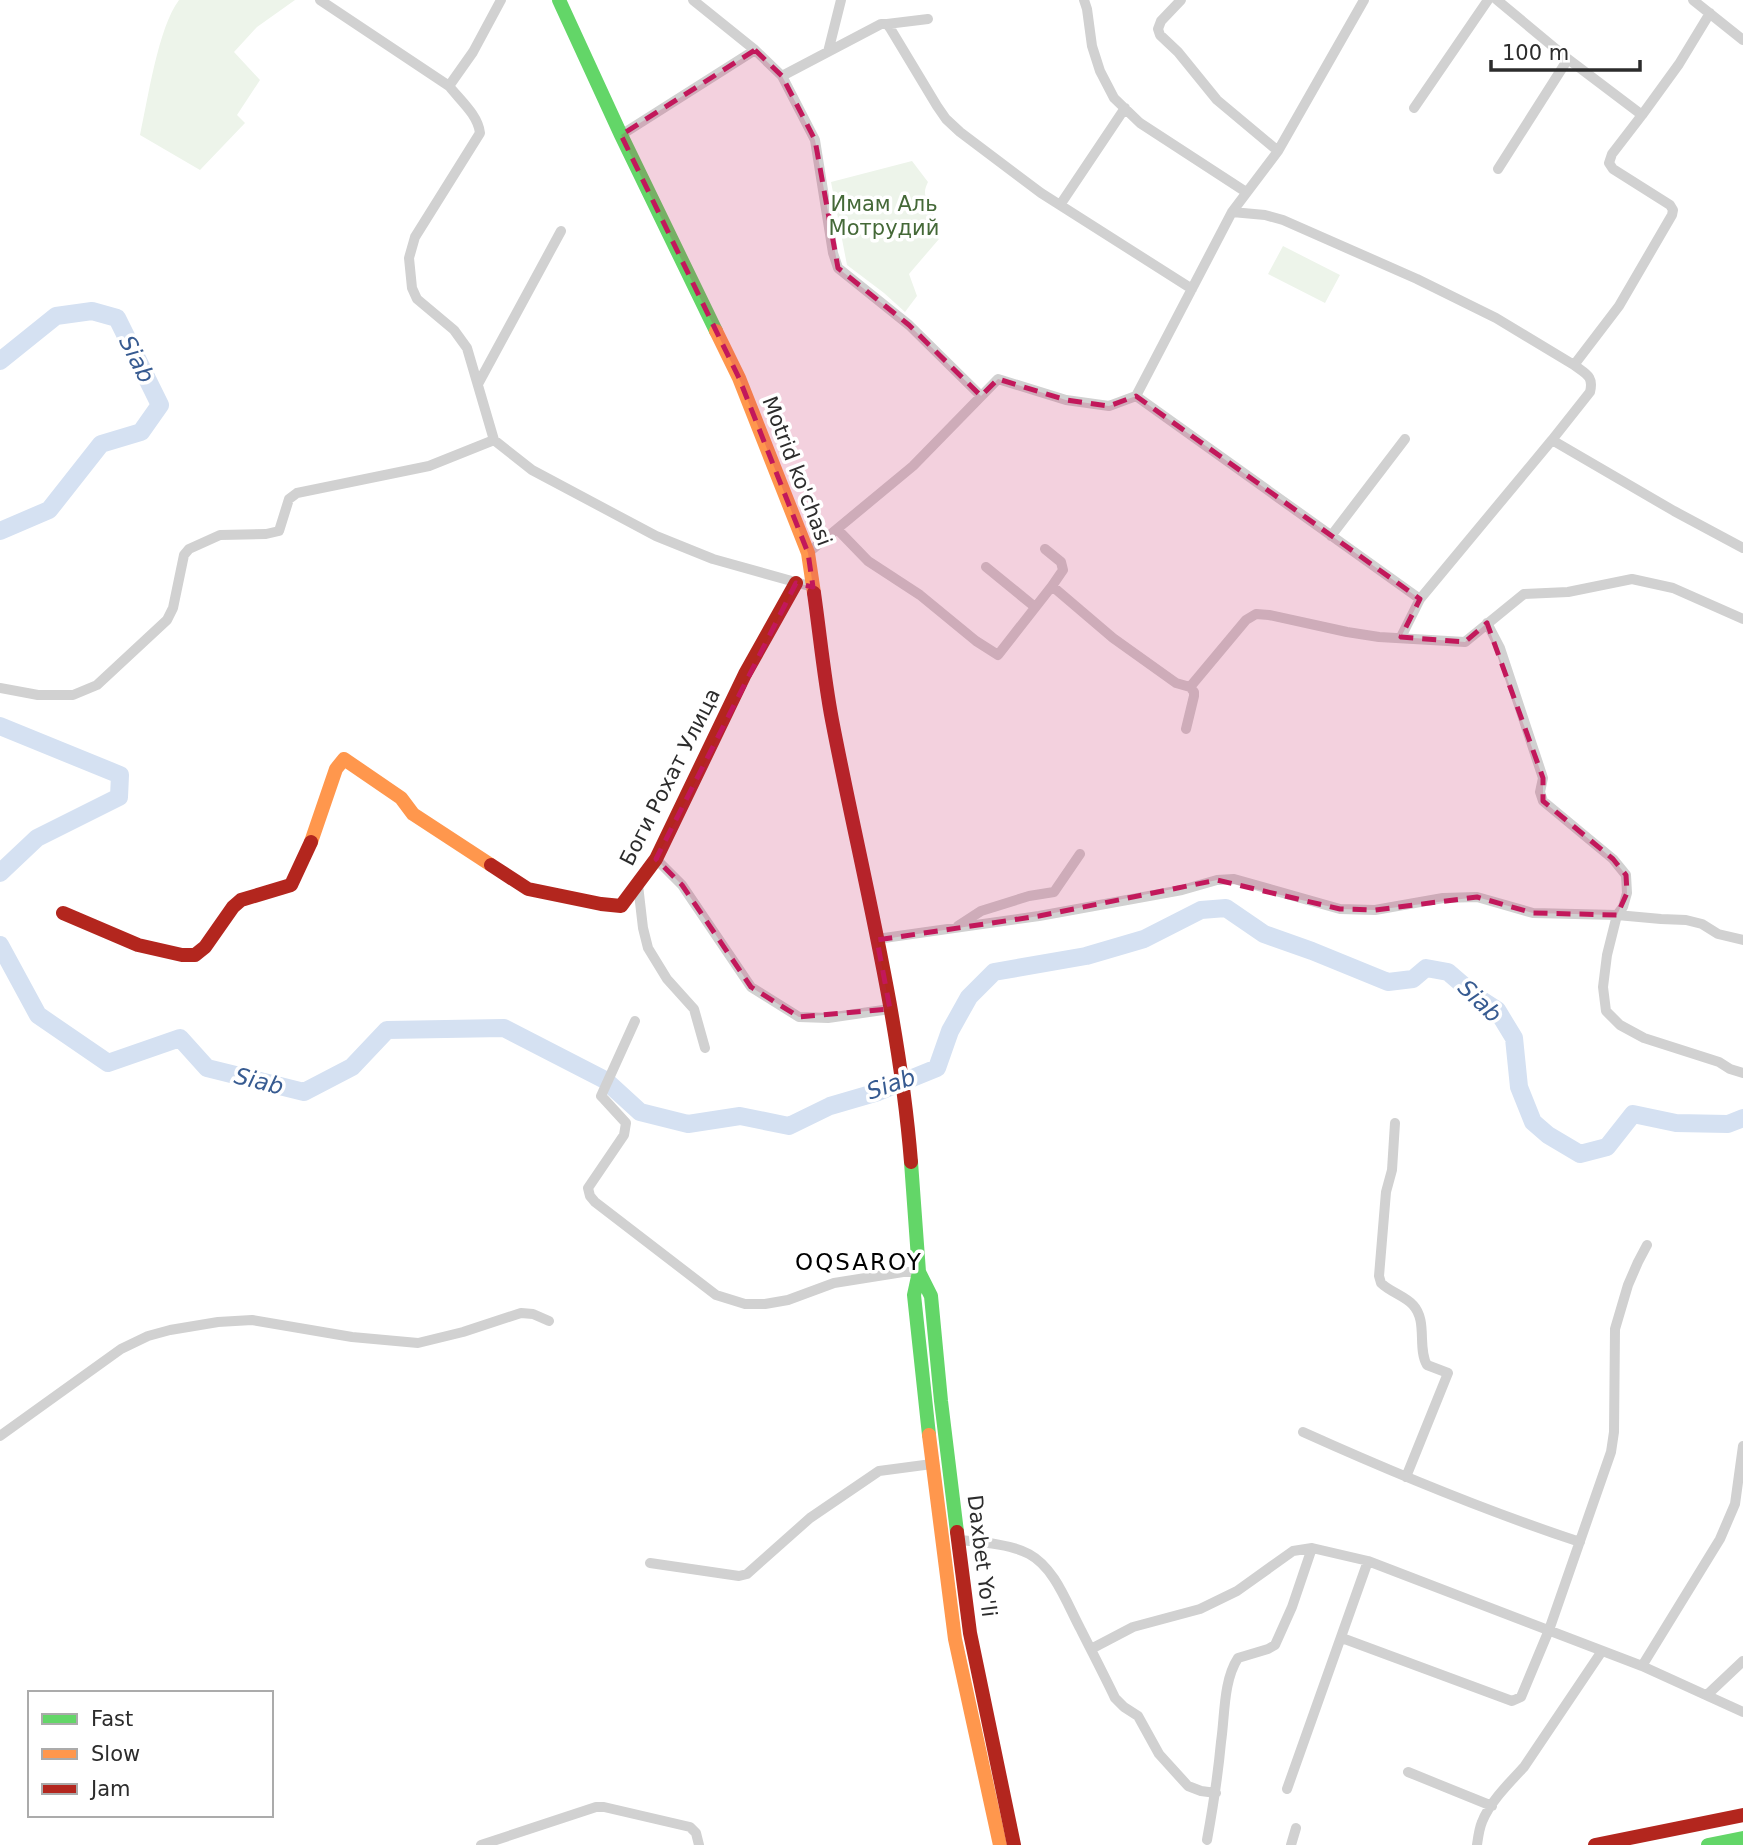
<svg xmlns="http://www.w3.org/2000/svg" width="1743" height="1845" font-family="'DejaVu Sans',sans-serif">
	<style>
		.green { fill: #edf4ea }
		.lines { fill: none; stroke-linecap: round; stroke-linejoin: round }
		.river { stroke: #d5e1f2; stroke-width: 18 }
		.street { stroke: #d1d1d1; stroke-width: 10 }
		.fast { stroke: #63d668; stroke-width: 14 }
		.slow { stroke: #ff974d; stroke-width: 14 }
		.jam { stroke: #b3261e; stroke-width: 14 }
		.marked { fill: #c2185b; fill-opacity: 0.2; stroke: #c2185b; stroke-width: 5; stroke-dasharray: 14 9; stroke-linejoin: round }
		.labels { text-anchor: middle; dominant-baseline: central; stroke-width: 7; stroke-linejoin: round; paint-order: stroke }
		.park-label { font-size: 21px; fill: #456938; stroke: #fff }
		.street-label { font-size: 21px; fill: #2c2c2c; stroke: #fff }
		.water-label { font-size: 23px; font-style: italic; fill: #375b91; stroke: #fff }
		.neighbourhood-label { font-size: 23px; letter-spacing: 2px; fill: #000; stroke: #fff }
	</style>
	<rect width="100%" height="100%" fill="#fff"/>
	<path class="green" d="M179,0H295L257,27L234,52L260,80L237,115L245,123L200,170L140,135C148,99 158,28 179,0Z
		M912,161L928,182C921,196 927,199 936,210L927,228L939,239L909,274L917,296L905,312L884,293L847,265L831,182Z
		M1283,246L1340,275L1325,303L1268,274Z"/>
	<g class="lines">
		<path class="river" d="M0,361L56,316L92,311L117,318L160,405L141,432L101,444L49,510L0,531
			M0,726L120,775L119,797L37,838L0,873
			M0,945L38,1015L108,1063L180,1038L207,1068L304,1092L352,1067L387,1030L504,1028L605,1080L640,1112L688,1124L740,1116L789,1126L830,1106L878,1092L937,1068L950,1031L969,997L994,972L1086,956L1144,939L1201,910L1226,908L1264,934L1312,951L1388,982L1413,979L1426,968L1448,972L1477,997L1497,1010L1514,1038L1519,1087L1533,1122L1548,1135L1580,1154L1607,1147L1633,1114L1676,1123L1728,1124L1743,1118"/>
		<path class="street" d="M320,0L449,86
			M501,0L473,52L449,86C460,100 478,115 480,133L415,237L409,258L412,288L417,299L454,330L467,348L494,440L532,470L656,536L713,559L813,587
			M693,0L755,50L782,76L815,140L833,253L838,268L909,325L981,396
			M1084,0L1087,9L1092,46L1100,71L1114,98L1140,123L1246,192
			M1181,0L1161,21L1158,29L1160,35L1178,52L1217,100L1278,151
			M1497,0L1568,59L1642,115L1679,64L1710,13
			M1693,0L1743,40
			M887,24L928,19
			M828,52L841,0
			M782,76L881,24H887L890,28L937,106L946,119L960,132L1041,193L1192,289
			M1414,108L1488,0
			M621,135L755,50
			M1498,169L1568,59
			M1060,205L1125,108
			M1232,212L1265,215L1283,220L1417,279L1496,318L1574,365L1619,306L1672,215L1673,210L1670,205L1613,169L1609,163L1612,154L1642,115
			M478,384L561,231
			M1136,396L1420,599
			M1552,440L1674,511L1743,548
			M837,529L868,561L920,595L976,641L998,655L1052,586L1113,638L1176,683L1190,687L1246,620L1256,614L1269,615L1347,632L1379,637L1465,642L1524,594L1568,592L1632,579L1673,588L1743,619
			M1331,536L1405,439
			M1045,549L1061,562L1063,570L1052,586
			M808,553L913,466L998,379L1066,400L1109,406L1136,396L1232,212L1278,151L1364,0
			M986,567L1035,607
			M1487,623L1500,648L1543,778L1540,792L1543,801L1613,859L1626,875L1627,893L1623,907L1617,915L1607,955L1603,987L1606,1011L1620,1025L1644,1038L1719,1062L1730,1069L1743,1073
			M1401,637L1420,599L1552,440L1590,392C1594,376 1586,374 1574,365
			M0,688L38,695H73L97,685L167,620L173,608L184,555L189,549L220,535L266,534L279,531L289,499L297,493L429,466L494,440
			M1186,729L1194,696V692L1190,687
			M656,859L682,885L751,987L799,1017L828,1018L890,1009
			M638,885L643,928L648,948L667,979L694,1009L705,1048
			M958,926L981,911L1029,896L1054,892L1080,854
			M877,939L1039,916L1182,890L1217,880L1234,879L1340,909L1375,910L1443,898L1477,897L1533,913L1617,915L1661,919L1686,920L1702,924L1718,934L1743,940
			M635,1021L601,1096L604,1099L626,1123L624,1135L588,1188L590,1196L595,1202L716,1295L745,1304H765L788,1300L834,1283L903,1272H919
			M1395,1123L1392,1170L1386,1192L1379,1276L1381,1283C1390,1292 1405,1296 1413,1305C1428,1321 1417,1348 1427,1365L1448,1373L1406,1477
			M1303,1432C1394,1473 1486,1511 1580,1542
			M0,1436L121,1349L148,1336L170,1330L218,1322L252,1320L352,1337L418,1343L463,1332L521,1313L533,1314L549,1321
			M959,1540C980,1542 1011,1544 1029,1554C1055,1568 1067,1604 1081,1630C1092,1652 1104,1675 1115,1698L1124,1707L1138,1716L1159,1754L1188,1786L1201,1791L1216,1793
			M650,1563L739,1576L747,1574L810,1518L879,1471L932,1464
			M1342,1638L1512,1701L1521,1697L1549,1630L1611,1452L1614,1432L1615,1329L1628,1285L1638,1262L1647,1245
			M1091,1649L1133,1627L1200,1609L1237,1591L1293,1551L1312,1548
			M1642,1666L1720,1539L1735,1504L1743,1446
			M1707,1695L1743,1661
			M1408,1772L1492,1806
			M1287,1789L1368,1561L1642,1666L1743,1712
			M1207,1840C1213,1807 1218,1775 1221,1742C1225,1716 1223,1681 1238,1658L1268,1649L1275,1645L1292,1607L1312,1548L1368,1561
			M481,1845L596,1807H604L690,1827L696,1833L699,1845
			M1291,1845L1296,1828
			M1477,1845C1478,1838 1479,1829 1482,1822C1490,1802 1509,1783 1524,1767L1602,1651"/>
		<path class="fast" d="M559,0L621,135L716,331
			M911,1162L919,1272L914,1295L929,1435
			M919,1272L931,1296L941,1401L957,1532
			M1708,1845L1743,1838"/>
		<path class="slow" d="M716,331L739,378L808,553L814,593
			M311,842L336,769L344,759L401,798L413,814L491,865
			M929,1435L955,1639L1000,1845"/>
		<path class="jam" d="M814,593C820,635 824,678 832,720C860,866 899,1012 911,1162
			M491,865L528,889L601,904L621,906L656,859L745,674L796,583
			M63,913L138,945L182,955H195L205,947L233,907L241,900L291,885L311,842
			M957,1532L970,1633L1014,1845
			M1595,1845L1743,1815"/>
	</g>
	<path class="marked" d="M755,50L782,76L815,140L838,268L909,325L981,396L998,379L1066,400L1109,406L1136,396L1420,599L1401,637L1465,642L1487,623L1543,778V801L1613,859L1626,875L1627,893L1617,915L1533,913L1477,897L1375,910L1340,909L1217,880L1039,916L877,940L890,1009L799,1017L751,987L682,885L656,859L796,583L813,587L808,553L739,378L621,135Z"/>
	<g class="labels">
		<g class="park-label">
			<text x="884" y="204">Имам Аль<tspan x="884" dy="24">Мотрудий</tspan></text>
		</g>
		<g class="street-label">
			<text transform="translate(797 471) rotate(69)">Motrid ko'chasi</text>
			<text transform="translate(670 777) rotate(-63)">Боги Рохат Улица</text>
			<text transform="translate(982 1556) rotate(83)">Daxbet Yo'li</text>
		</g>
		<g class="water-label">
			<text transform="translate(137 359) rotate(63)">Siab</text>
			<text transform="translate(1480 1001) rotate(44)">Siab</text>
			<text transform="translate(259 1081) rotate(14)">Siab</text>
			<text transform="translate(891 1084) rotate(-19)">Siab</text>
		</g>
		<g class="neighbourhood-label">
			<text x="859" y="1262">OQSAROY</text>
		</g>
	</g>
	<rect x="28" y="1691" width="245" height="126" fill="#ffffff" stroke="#ababab" stroke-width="2"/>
	<rect x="42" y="1714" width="35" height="10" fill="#63d668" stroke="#ababab" stroke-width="2"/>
	<text x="91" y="1726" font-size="21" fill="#2c2c2c">Fast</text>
	<rect x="42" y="1749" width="35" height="10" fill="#ff974d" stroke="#ababab" stroke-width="2"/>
	<text x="91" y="1761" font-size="21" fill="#2c2c2c">Slow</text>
	<rect x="42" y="1784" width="35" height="10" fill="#b3261e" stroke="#ababab" stroke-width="2"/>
	<text x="91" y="1796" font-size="21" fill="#2c2c2c">Jam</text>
	<path d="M1491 60v10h149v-10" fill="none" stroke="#2c2c2c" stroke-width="3.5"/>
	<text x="1502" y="60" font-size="21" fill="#2c2c2c" stroke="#ffffff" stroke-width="5" paint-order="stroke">100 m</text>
</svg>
